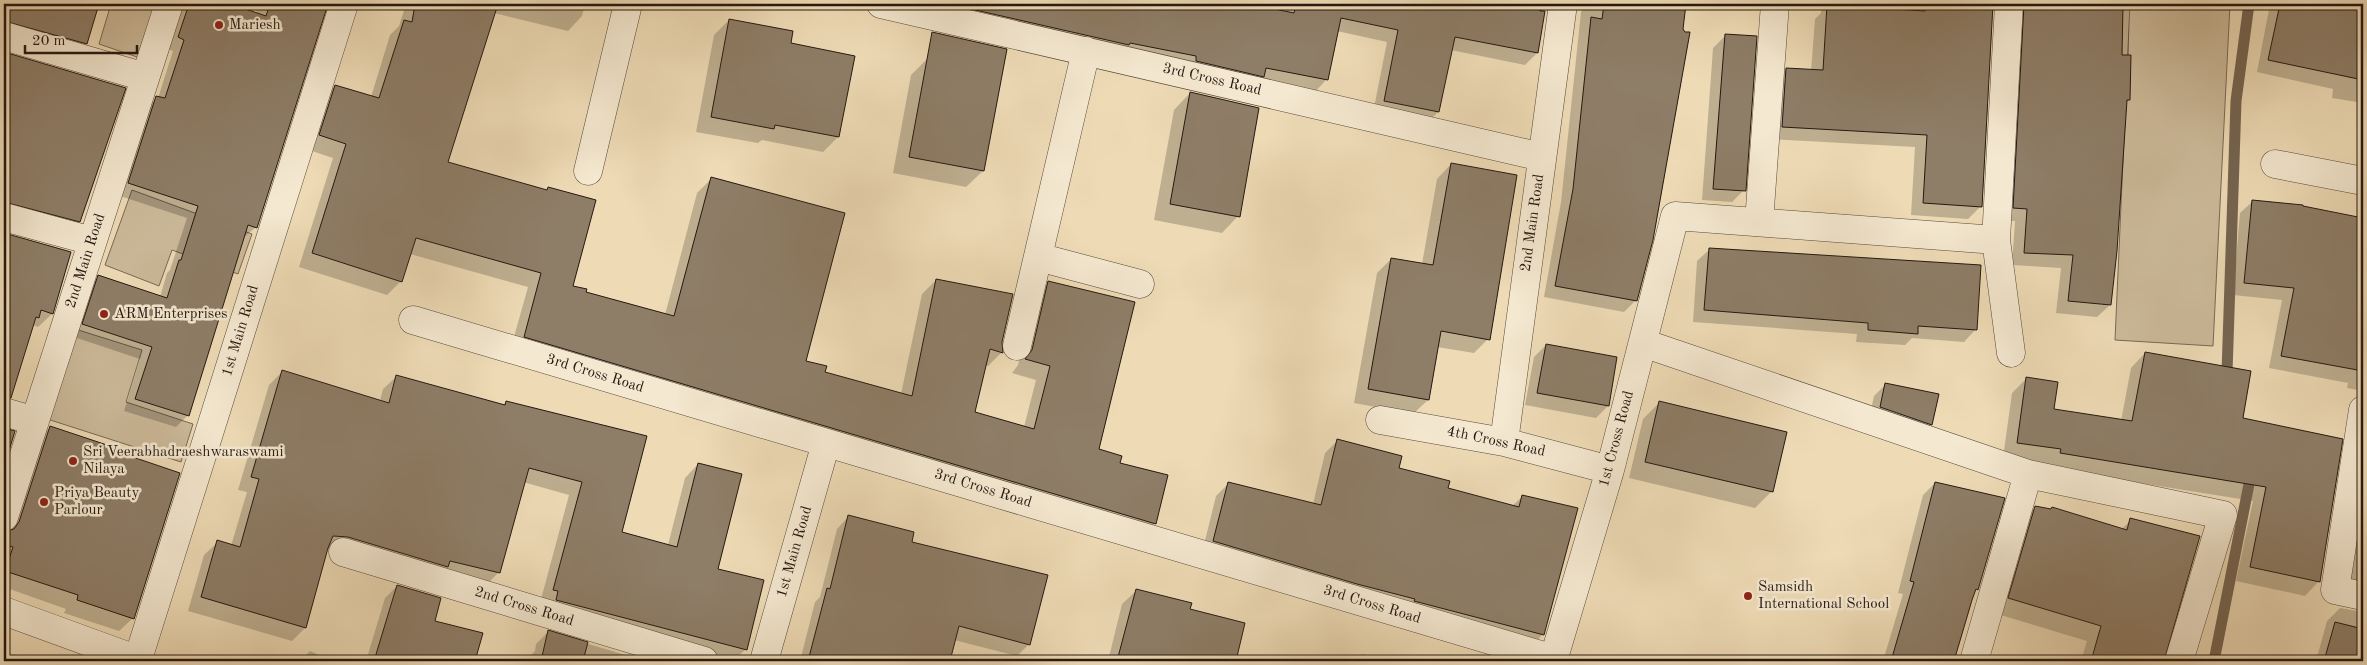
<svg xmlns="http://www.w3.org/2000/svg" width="2367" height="665" font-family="'Old Standard TT',serif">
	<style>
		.green { fill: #ccba9a; stroke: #786956 }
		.shadow { fill: #0003 }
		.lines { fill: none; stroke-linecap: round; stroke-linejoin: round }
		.stream { stroke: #756552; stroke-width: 11 }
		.building { fill: #8e7d67; stroke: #251811 }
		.minor-casing { stroke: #57493a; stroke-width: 29 }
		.tertiary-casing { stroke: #57493a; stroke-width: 29 }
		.minor { stroke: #f4e8d0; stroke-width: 28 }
		.tertiary { stroke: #f4e8d0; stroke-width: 28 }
		.poi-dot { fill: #8f2418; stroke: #f4e8d0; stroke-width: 2 }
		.labels { text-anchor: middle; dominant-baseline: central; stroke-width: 5; stroke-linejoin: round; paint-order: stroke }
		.poi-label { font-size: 15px; fill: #251811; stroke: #f4e8d0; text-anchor: start }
		.street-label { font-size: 15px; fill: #251811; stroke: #f4e8d0 }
	</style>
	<rect width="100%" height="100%" fill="#eedbb6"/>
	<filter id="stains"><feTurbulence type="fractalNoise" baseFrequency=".004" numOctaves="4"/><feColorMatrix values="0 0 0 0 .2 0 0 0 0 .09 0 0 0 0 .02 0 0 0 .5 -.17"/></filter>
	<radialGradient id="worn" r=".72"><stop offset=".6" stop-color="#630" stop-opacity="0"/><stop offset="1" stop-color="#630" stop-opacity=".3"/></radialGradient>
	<path class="green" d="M111,4H156L140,58L99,44Z
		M2130,4H2230L2213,346L2115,340Z
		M132,190L252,234L238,274L172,250L159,286L105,265Z
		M72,328L142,350L126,402L193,424L181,462L44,418Z"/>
	<path class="shadow" d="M4,4H98L86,43L73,57L4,37Z
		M182,4H227L256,13L259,4H326L256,227L243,238L188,415L176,427L124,411L140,359L71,336L87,288L99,276L160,297L167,273L170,270L187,218L117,195L144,109L158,98L173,51L167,49Z
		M406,4H585L582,16L568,31L494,13L446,163L546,191L548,189L571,286L585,292L665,315L697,193L711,179L804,362L824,373L901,394L922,294L936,280L1001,342L1002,352L988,366L985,365L974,413L1024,427L1036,380L1012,373L1018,365L1035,296L1049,282L1097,450L1118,464L1166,476L1154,524L1140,538L510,351L528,287L410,254L401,281L387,295L299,267L333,158L306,149L321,100L335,86L371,97L390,35L399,26Z
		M893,4H1245L1285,12L1287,4H1545L1537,53L1525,65L1451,50L1438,112L1426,124L1373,113L1387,42L1337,31L1327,79L1315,92Z
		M1587,4H1685L1636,300L1624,312L1544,297L1561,202L1581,12Z
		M1821,4H1992L1981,206L1968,219L1911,215L1915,147L1770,139L1774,82L1786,69L1811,71L1815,19L1821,13Z
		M2005,4H2129V100L2126,102L2110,305L2097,317L2056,313L2061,268L2012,265L2015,221H2001Z
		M2270,4H2336L2363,8V103L2332,98L2333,89L2257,72Z
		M729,20L790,44L838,137L823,152L762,140L758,143L696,132L714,35Z
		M1725,36L1744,190L1732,202L1702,200L1713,48Z
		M4,53L124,88L79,221L66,234L4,218Z
		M928,58L983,171L966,187L893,173L911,75Z
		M1190,93L1238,216L1222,233L1154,220L1174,110Z
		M1451,164L1488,339L1474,353L1437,347L1428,400L1413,414L1354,403L1377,273L1391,259L1422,264L1437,179Z
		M2253,201L2363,219V391L2347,388L2348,383L2269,368L2282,300L2233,295L2240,213Z
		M4,234L70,252L52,314L38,327L33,325L10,397L4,403Z
		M1710,249L1976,329L1964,342L1912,338L1905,345L1856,342L1857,334L1693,322L1697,261Z
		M1546,345L1608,406L1596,418L1525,405L1534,357Z
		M2145,353L2241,419L2319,581L2305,596L2236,581L2253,501L2046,468L2047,464L2003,458L2012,393L2027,378L2052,410L2121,421L2131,368Z
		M282,372L380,401L383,389L397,376L502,406L506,402L645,436L621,533L668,545L685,478L698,464L717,570L746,649L733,661H728L636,639L540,603L569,495L523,482L498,573L485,586L326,549L305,628L292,641L188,611L204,555L218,542L231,546L247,492L238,490L269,385Z
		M1886,384L1931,424L1919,436L1869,419L1874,396Z
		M1659,403L1772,491L1755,508L1629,478L1643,419Z
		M50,427L113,452L133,618L119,631L64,613L66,609L4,587V533H7L37,441Z
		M1337,441L1446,489L1512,506L1523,496L1543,634L1531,647L1202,553L1216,496L1228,484L1313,504L1325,453Z
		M2363,457V600L2341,590Z
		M1935,483L2003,499L1954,661H1883L1903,594L1898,593L1923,495Z
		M2036,507L2121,530L2131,520L2163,661H2081L2087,641L1994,613L2020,522Z
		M849,516L910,542L1029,644L1017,656L954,640L948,661H800L815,602L820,597L837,529Z
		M397,586L434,622L481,634L474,661H366L385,598Z
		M1136,591L1189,610L1244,623L1234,661H1108L1122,604Z
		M2340,608L2363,612V661H2316L2327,621Z
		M548,632L639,659L638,661H525L535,651L536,644Z
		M310,651L333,661H300Z
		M1362,654L1391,661H1354Z
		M19,655L39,661H12Z
		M1758,657L1775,661H1753Z"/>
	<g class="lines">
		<path class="stream" d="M2230,380L2227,373L2236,101L2249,4
			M2214,661L2252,469"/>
	</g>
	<path class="building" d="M4,4H99L87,44L4,21Z
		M189,4H231L266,16L270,4H328L257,228L248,225L189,416L135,399L152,347L82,324L98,275L167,298L179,260H181L198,206L128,183L156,96L165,98L184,40L178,37Z
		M415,4H498L448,162L547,190L548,187L596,200L573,286L587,289L586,292L674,316L711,177L845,213L806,361L827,366L825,372L912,396L936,279L1013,294L1002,342L1003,353L990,349L975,412L1034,429L1050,366L1025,359L1032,350L1048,281L1135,302L1099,449L1122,456L1120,463L1168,475L1156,524L524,337L541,273L416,238L402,282L312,253L346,144L319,135L335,85L379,98L404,20L412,22Z
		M949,4H1251L1294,13L1296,4H1541L1540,11H1545L1538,53L1455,37L1439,112L1384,101L1398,30L1341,18L1328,80L1266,68L1264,77L1196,61V56L1130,43L1129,45Z
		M1604,4H1686L1683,29L1685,32H1690L1653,240L1637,301L1555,286L1573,189L1591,17L1602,19Z
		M1925,4H1993L1982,207L1923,203L1927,135L1782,127L1786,68L1823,70L1827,5L1925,11Z
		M2024,4H2123L2122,55H2131L2130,100H2127L2117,251L2111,305L2068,301L2073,255L2024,253L2027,209L2013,208Z
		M2280,4H2346L2363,6V80L2268,60Z
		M729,19L793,31L791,43L855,56L839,137L775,125L774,129L711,117Z
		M932,32L1007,49L984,171L909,157Z
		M1725,34L1757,36L1746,191L1713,189Z
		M4,52L126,88L80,222L4,202Z
		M1190,92L1259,108L1240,217L1170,204Z
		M1451,163L1517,175L1490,340L1441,331L1429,400L1368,389L1391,258L1433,265Z
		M2252,200L2303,205V206L2363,218V371L2281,356L2294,288L2244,283Z
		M4,233L71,252L53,314L41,310L39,318L36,317L11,398L4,396Z
		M1709,248L1981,265L1977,330L1918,326V334L1868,330V323L1704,310Z
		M1546,344L1617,357L1609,406L1537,393Z
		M2145,352L2251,371L2243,418L2343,439L2320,582L2250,567L2266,487L2060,453L2061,449L2017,443L2026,377L2058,382L2054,409L2132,421Z
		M282,370L389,403L396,375L505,405L506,401L647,436L622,532L677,547L698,463L742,474L718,569L764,580L747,650L556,600L558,591L553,590L582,482L529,468L500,573L450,561L448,567L348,537L333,536L328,548L306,628L201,597L217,540L240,547L259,479L251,477Z
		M1885,383L1939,394L1932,425L1880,407Z
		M1659,401L1787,432L1773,492L1645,462Z
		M50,426L116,448L115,451L180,473L134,619L77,600L78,595L5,571L13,547L4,545V532L14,529L19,522Z
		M4,428L15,431L4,467Z
		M1337,439L1402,456L1399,468L1450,481L1448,488L1519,507L1522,495L1578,508L1544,635L1414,601L1415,599L1357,584L1213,541L1228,482L1321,505Z
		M1935,482L2005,498L1978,590L1976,589L1972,600L1954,661H1891L1914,582L1910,581Z
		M2035,506L2051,509L2052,507L2127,530L2130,518L2200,536L2164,661H2091L2101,626L2008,598Z
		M848,515L914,532L912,542L1048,575L1030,645L959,626L950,661H808L827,588L830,589Z
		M397,585L441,598L435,621L483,633L475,661H374Z
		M1136,589L1192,603L1190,609L1245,623L1236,661H1117Z
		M2335,622L2363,629V661H2324Z
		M548,630L588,642L583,661H541Z"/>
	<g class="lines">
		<defs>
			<path id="minor" d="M881,4L1542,157
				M2009,4L1996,240L2011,353
				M4,36L145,77
				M2275,164L2363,181
				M588,171L628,4
				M4,217L92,241
				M1759,222L1775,4
				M1038,257L1140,284
				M413,320L1554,659
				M1643,343L2028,474L2223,515L2179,661
				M1017,346L1086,51
				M2363,410L2335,590L2363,596
				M4,412L35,421
				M1380,420L1504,442L1610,470
				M1504,442L1563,4
				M4,517L169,4
				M343,552L704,661
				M138,659L344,4
				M764,661L826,443
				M1553,661L1610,470L1675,216L1996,240
				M1974,661L2028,474"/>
			<path id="tertiary" d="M4,611L141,661"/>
		</defs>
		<use href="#minor" class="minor-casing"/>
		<use href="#tertiary" class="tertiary-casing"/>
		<use href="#minor" class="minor"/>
		<use href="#tertiary" class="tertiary"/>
	</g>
	<g class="poi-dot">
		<circle cx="219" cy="25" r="5"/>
		<circle cx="104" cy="314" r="5"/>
		<circle cx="73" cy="461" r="5"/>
		<circle cx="44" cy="502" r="5"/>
		<circle cx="1748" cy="596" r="5"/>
	</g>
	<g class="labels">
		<g class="poi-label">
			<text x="229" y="25">Mariesh</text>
			<text x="114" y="314">ARM Enterprises</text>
			<text x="83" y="452">Sri Veerabhadraeshwaraswami<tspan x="83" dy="17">Nilaya</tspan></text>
			<text x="54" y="493">Priya Beauty<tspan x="54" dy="17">Parlour</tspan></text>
			<text x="1758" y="587">Samsidh<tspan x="1758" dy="17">International School</tspan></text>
		</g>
		<g class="street-label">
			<text transform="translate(1212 80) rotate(13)">3rd Cross Road</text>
			<text transform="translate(1533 223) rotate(-82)">2nd Main Road</text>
			<text transform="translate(86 261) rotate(-72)">2nd Main Road</text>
			<text transform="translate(241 331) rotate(-73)">1st Main Road</text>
			<text transform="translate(595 374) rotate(17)">3rd Cross Road</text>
			<text transform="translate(1617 439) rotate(-75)">1st Cross Road</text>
			<text transform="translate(1496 442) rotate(12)">4th Cross Road</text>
			<text transform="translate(983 489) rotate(17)">3rd Cross Road</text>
			<text transform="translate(795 552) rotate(-74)">1st Main Road</text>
			<text transform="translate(1372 605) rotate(17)">3rd Cross Road</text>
			<text transform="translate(524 607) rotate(17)">2nd Cross Road</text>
		</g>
	</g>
	<rect width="2367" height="665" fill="none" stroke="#eedbb6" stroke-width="20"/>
	<rect x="5" y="5" width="2357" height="655" fill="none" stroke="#251811" stroke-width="2.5"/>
	<rect x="10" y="10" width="2347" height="645" fill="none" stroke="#251811"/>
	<path d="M25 45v8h112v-8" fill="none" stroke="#251811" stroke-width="2.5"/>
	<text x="32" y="45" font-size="15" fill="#251811" stroke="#f4e8d0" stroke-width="4" paint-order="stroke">20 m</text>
	<rect width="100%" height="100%" filter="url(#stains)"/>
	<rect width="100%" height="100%" fill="url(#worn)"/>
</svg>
